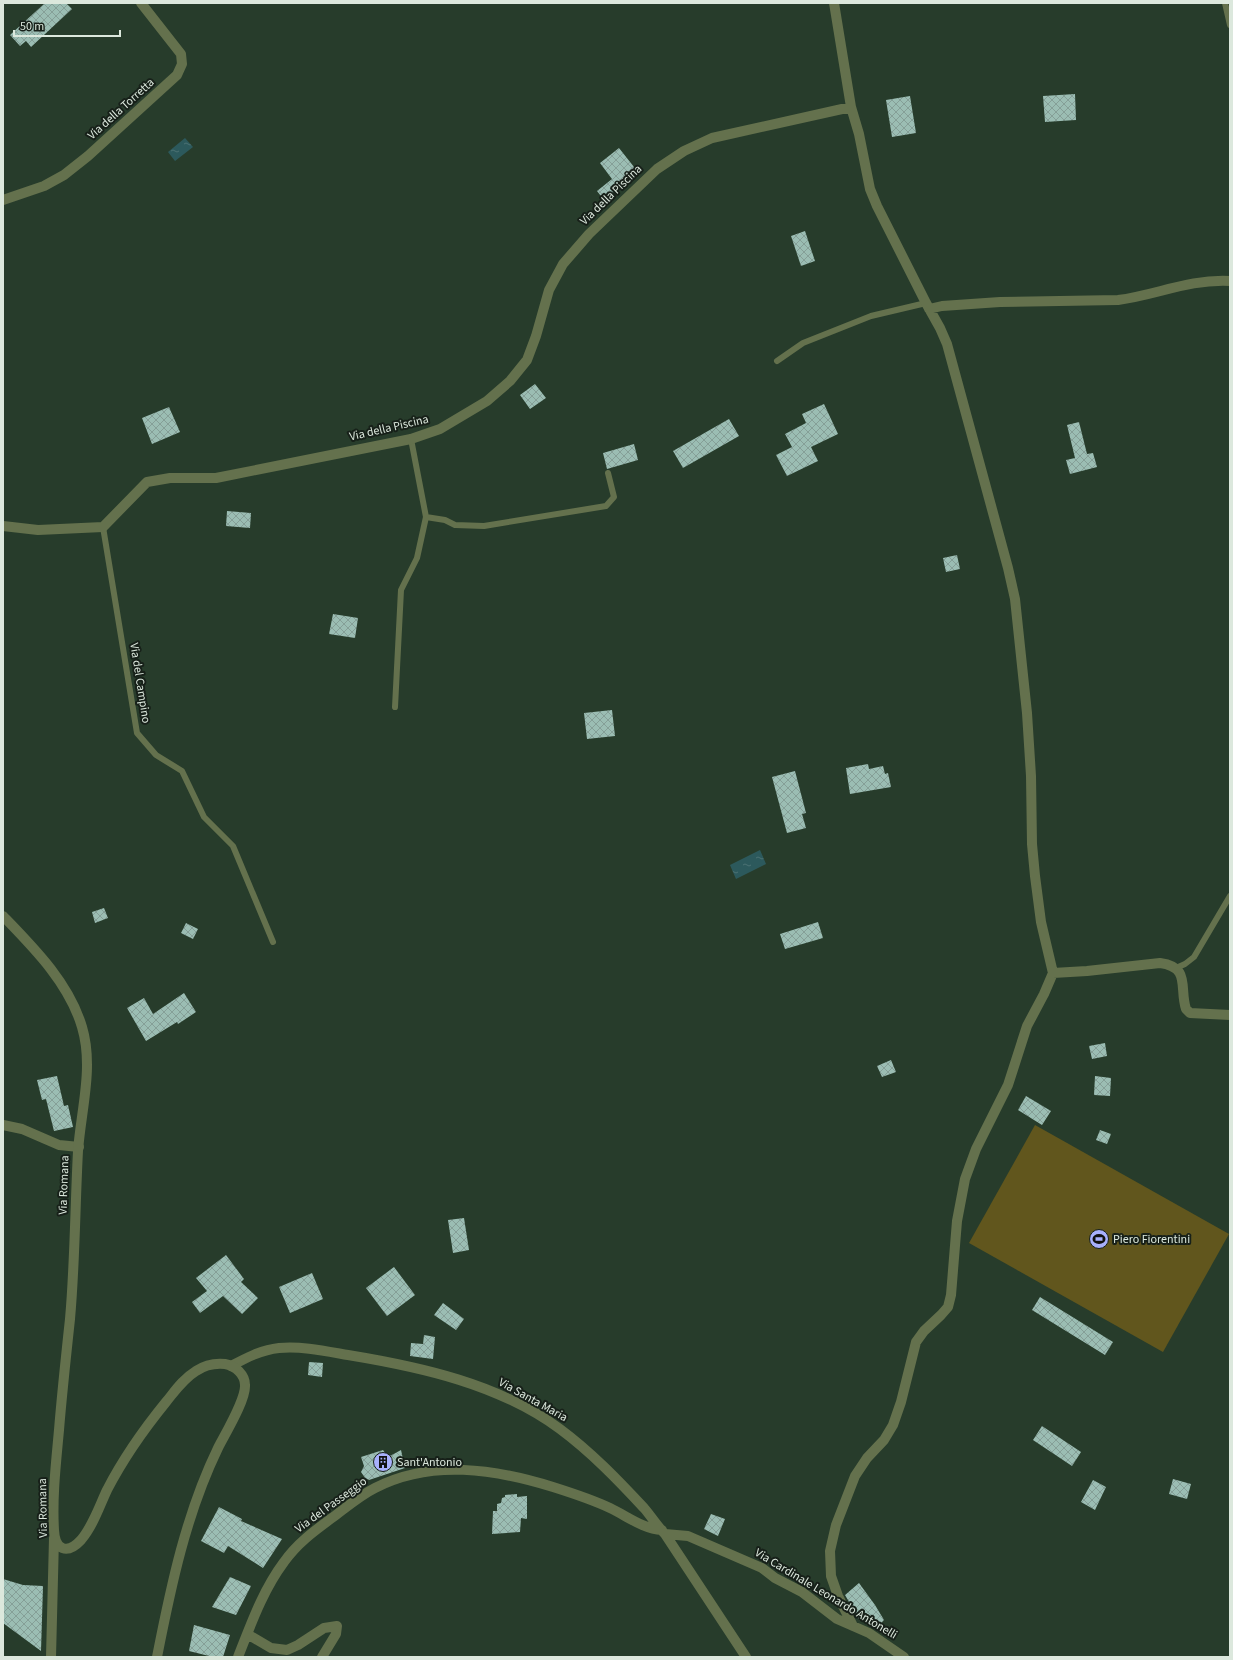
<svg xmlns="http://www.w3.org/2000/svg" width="1233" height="1660" font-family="'Source Sans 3',sans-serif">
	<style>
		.grass { fill: #61561d }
		.water { fill: url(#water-ripples) }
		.building { fill: url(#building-cross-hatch) }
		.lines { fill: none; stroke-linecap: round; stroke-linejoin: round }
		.service { stroke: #64714d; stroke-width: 6 }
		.minor { stroke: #64714d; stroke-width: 10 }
		.tertiary { stroke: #64714d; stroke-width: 10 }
		.labels { text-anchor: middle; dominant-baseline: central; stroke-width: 4; stroke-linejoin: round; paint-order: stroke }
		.street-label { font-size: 12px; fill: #dce8dd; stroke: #172019 }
		.poi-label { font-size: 12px; fill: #dce8dd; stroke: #172019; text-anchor: start }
	</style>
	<defs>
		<pattern id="water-ripples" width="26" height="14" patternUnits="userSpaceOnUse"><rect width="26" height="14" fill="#2c595c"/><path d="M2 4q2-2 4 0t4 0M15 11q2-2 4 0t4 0" fill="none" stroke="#4a7173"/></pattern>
		<pattern id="building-cross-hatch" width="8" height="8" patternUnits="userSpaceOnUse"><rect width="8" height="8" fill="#9bbdb3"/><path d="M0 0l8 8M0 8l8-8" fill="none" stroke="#859f97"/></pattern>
	</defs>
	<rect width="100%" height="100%" fill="#273c2b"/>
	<path class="grass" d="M1035,1125L1229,1234L1163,1352L969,1243Z"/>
	<path class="water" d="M185,138L193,147L175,161L168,152Z
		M760,850L766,864L736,879L730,865Z"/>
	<path class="building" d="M45,3H66L72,9L31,47L26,41L20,46L10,35Z
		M1075,94L1076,120L1045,122L1043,96Z
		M910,96L916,133L892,137L886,100Z
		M619,148L638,172L604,200L597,191L612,179L600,163Z
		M805,231L815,261L801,266L791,236Z
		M535,384L546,398L530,409L520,395Z
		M824,404L838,434L811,447L818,461L787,476L776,455L792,447L785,434L806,423L802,414Z
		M169,407L180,432L152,444L142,418Z
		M729,419L739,436L683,468L673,451Z
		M1079,422L1087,454L1093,453L1097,467L1070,474L1066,460L1075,458L1067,425Z
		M634,444L638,460L607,469L603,453Z
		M227,511L251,513L250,528L226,526Z
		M957,555L960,569L946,572L943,558Z
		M333,614L358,618L355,638L329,634Z
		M612,710L615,736L587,739L584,713Z
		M868,764L869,769L883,766L885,774L888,773L891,787L850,794L846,768Z
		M795,771L806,813L802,814L806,828L787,833L772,777Z
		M104,908L108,918L95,923L92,912Z
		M818,922L823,938L785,949L780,934Z
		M186,923L198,929L193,939L181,933Z
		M184,993L196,1012L178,1024L177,1022L146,1041L127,1008L144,998L153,1014Z
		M1105,1043L1107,1056L1092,1059L1089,1046Z
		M891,1060L896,1072L882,1077L877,1066Z
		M57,1076L64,1106L68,1105L73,1127L54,1131L46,1099L42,1100L37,1080Z
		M1095,1076L1111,1078L1110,1096L1094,1095Z
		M1026,1096L1051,1111L1042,1125L1018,1110Z
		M1100,1130L1111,1134L1107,1144L1096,1140Z
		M464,1218L469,1250L453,1253L448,1220Z
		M226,1255L244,1279L241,1282L258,1298L242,1314L223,1296L200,1313L192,1302L207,1291L196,1278Z
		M394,1267L415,1295L387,1316L366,1288Z
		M312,1273L323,1299L290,1313L279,1287Z
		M1040,1297L1113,1342L1105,1355L1032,1310Z
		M443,1303L464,1319L456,1330L434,1315Z
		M424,1335L435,1337L433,1359L410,1356L411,1343L423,1344Z
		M309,1362L323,1363L322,1377L308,1375Z
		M1042,1426L1081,1452L1072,1466L1033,1440Z
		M383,1450L388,1457L401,1450L405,1468L369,1480L365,1478L361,1472L364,1466L361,1457Z
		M1173,1479L1191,1484L1187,1499L1169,1494Z
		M1093,1480L1106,1487L1095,1510L1081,1502Z
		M517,1494V1497L527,1496V1519L521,1518L520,1532L492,1534L493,1511H497V1504L501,1503L502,1498L505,1497V1495Z
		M219,1507L242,1519L241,1521L282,1539L263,1568L228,1546L224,1553L201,1541Z
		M711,1514L725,1519L718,1536L704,1529Z
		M230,1577L251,1586L236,1615L212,1607Z
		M3,1579L23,1585L43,1586L41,1651L3,1623Z
		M859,1583L875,1605L884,1620L877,1628L862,1618L860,1621L845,1595Z
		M194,1625L230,1635L223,1657H213L189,1651Z"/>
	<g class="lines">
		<path class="service" d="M1225,3L1230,25
			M777,361L803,343L871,316L926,303
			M426,517L445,520L455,525L484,526L606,506L614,497L608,473
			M103,527L137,733L156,755L182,771L204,817L233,846L273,942
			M395,707L401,590L417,558L426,517L411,439
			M1176,968L1185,964L1194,957L1230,896"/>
		<path class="minor" d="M834,3L851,107L859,134L870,189L877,206L926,303L940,328L947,344L1008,568L1015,599L1027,713L1031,776L1032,844L1035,876L1041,922L1053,973L1044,994L1027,1026L1008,1085L976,1149L965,1179L957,1221L951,1295L948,1307L941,1315L924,1331L916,1342L901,1402L893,1425L884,1440L867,1458L855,1476L836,1525L830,1551L831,1576L838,1596L853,1626
			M3,200L44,186L64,175L88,156L177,75L182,64L181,54L141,3
			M929,309L942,306L1000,302L1118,300C1157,295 1188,279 1230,281
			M3,526L38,530L103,527L147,482L170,478H216L411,439L440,429L487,401L510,381L527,360L536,336L549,290L563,264L589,234L657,169L684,151L712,138L851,107
			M1053,973L1087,971L1160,963C1191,967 1179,988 1186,1009L1190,1013L1230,1015
			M3,1125L22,1129L59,1145L79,1147
			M231,1366C246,1358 261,1350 279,1348C302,1346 325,1351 348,1355C421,1367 499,1384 560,1429C591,1452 618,1480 644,1508C651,1516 657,1526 665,1534L746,1657
			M665,1534L688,1536L762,1568L775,1578L802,1592L837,1619L869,1633L904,1657
			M247,1634L271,1648L287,1650L298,1645L324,1628L337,1626L336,1634L322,1657
			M238,1657C251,1624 263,1590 284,1562C298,1542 317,1529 336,1515C349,1505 361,1495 375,1488C431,1459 495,1469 553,1487C572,1493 591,1499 610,1508C627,1516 643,1529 662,1530"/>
		<path class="tertiary" d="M3,916C34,948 69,983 82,1027C94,1067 81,1110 78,1151C75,1207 75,1263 70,1319C66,1356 62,1393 59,1430C56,1463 52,1497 54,1530C55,1550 67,1555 81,1540C93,1526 99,1507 107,1490C123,1459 144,1429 166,1402C175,1391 183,1379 196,1371C205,1365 215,1363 225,1364C236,1366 245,1375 245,1385C246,1400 225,1434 218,1448C186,1514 171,1586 157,1657
			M51,1657L54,1538"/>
	</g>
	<defs>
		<symbol id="stadium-disc" viewBox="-11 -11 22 22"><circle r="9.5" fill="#a8b0fc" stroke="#172019"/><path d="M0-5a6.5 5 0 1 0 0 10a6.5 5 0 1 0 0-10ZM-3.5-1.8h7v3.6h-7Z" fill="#111"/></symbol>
		<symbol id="building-disc" viewBox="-11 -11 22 22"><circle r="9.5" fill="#a8b0fc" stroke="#172019"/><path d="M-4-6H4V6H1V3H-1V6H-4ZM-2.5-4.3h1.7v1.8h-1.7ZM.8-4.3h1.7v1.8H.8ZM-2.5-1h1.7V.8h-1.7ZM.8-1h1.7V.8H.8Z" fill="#111"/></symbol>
	</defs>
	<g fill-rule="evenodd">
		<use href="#stadium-disc" x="1088" y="1228" width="22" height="22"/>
		<use href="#building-disc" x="372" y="1451" width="22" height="22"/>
	</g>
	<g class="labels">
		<g class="street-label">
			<text transform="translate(121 109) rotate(-42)">Via della Torretta</text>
			<text transform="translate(611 195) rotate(-44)">Via della Piscina</text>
			<text transform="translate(389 428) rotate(-13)">Via della Piscina</text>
			<text transform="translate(140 683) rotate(81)">Via del Campino</text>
			<text transform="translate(64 1185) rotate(-88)">Via Romana</text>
			<text transform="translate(533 1400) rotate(29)">Via Santa Maria</text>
			<text transform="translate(331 1505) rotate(-36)">Via del Passeggio</text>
			<text transform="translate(43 1508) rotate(-91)">Via Romana</text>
			<text transform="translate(826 1594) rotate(31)">Via Cardinale Leonardo Antonelli</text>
		</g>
		<g class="poi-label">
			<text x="1113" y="1239">Piero Fiorentini</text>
			<text x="397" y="1462">Sant'Antonio</text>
		</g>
	</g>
	<rect width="1233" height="1660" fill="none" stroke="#dce8dd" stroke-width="8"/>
	<path d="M14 30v6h106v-6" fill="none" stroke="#dce8dd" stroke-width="2"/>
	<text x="20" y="30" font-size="12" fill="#dce8dd" stroke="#172019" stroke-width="3" paint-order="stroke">50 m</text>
</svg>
